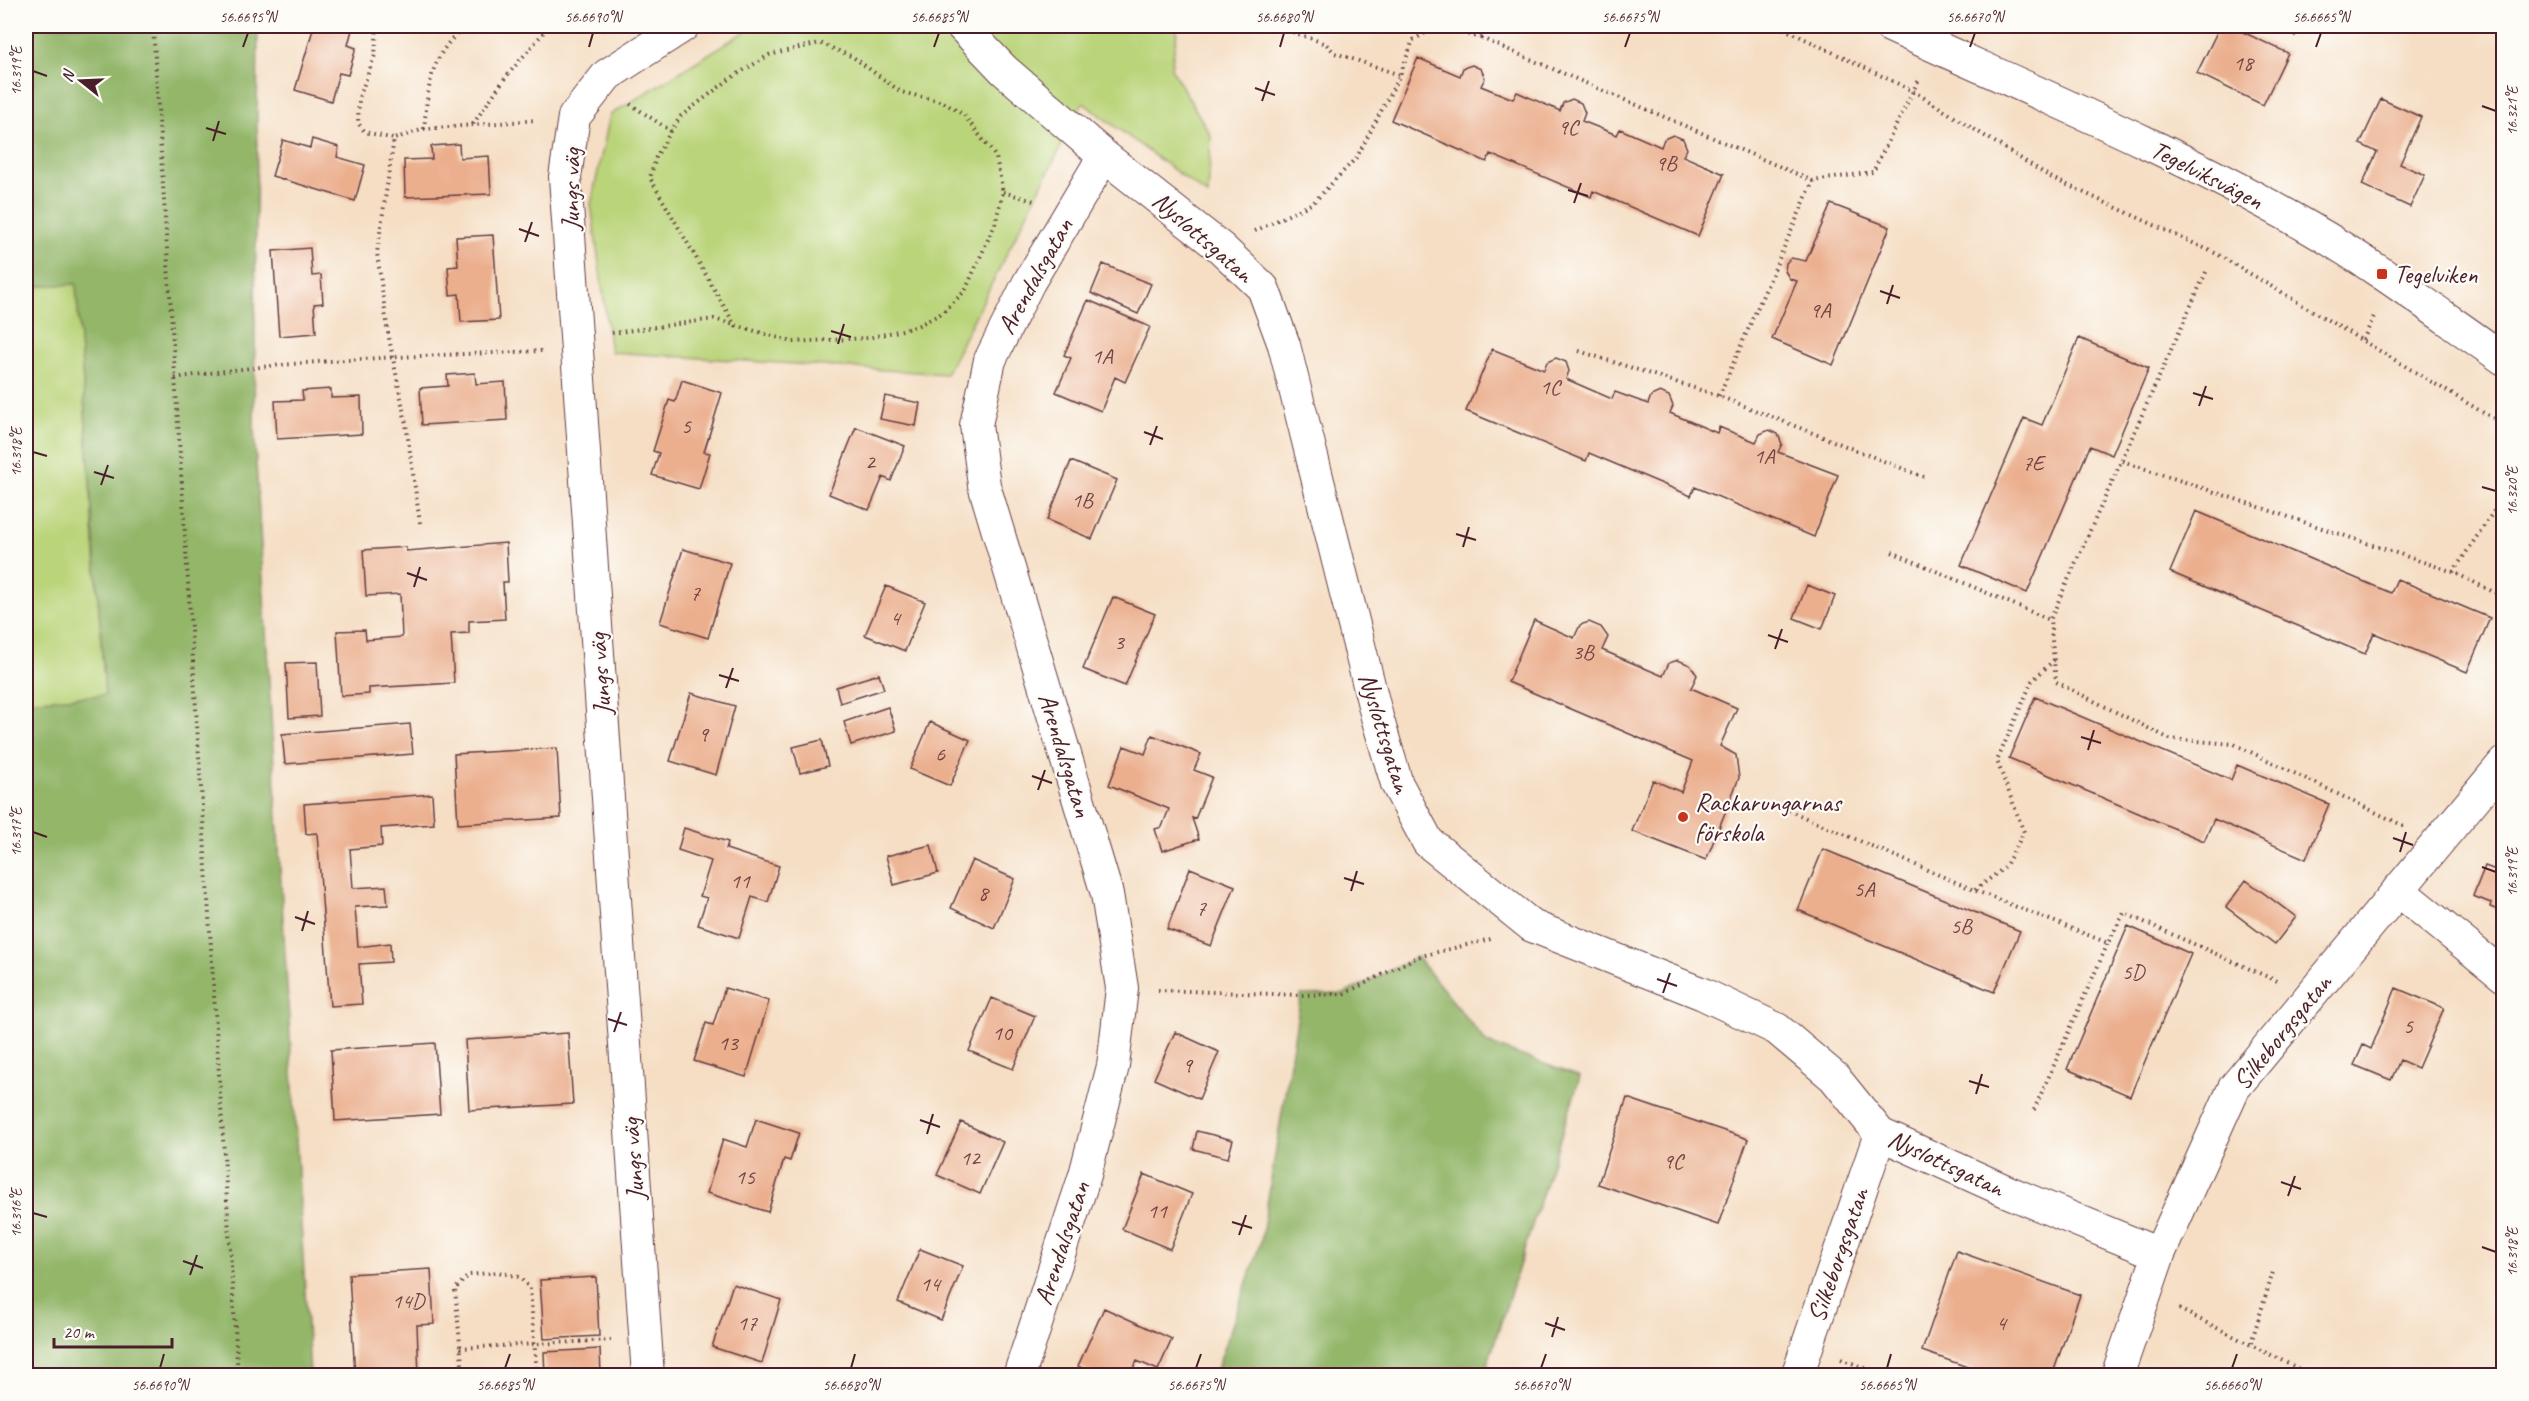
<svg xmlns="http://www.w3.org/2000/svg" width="2529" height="1401" font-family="Caveat,sans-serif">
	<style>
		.green { fill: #bad479; stroke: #827a52; stroke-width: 1.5 }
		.forest { fill: #93b669; stroke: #6e6a4a; stroke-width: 1.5 }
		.building { fill: #ebaf8e }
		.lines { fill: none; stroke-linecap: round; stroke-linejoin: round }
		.street-casing { stroke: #643c42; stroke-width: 34 }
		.path { stroke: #643c42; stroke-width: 4; stroke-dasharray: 1.5 4.5; stroke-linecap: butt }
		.street { stroke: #fff; stroke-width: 32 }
		.ticks { fill: none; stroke: #4a1f2b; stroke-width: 2 }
		.poi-dot { fill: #c8321e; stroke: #fdfcf7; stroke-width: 2 }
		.labels { text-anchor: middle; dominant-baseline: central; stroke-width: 4.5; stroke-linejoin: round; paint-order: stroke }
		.number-label { font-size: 22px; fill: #724344 }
		.street-label { font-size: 26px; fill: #4a1f2b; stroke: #fdfcf7 }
		.poi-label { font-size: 26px; fill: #4a1f2b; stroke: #fdfcf7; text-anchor: start }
		.neatline { fill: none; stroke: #4a1f2b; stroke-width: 2 }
		.ticks-label { font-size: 15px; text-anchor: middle; fill: #4a1f2b }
	</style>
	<rect width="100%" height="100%" fill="#fdfcf7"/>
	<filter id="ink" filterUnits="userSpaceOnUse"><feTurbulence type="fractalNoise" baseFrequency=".0167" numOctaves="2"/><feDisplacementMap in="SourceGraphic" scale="12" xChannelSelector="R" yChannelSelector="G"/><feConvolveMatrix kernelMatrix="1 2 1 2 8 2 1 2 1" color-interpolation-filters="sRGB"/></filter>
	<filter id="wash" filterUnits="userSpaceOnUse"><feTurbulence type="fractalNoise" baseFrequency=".008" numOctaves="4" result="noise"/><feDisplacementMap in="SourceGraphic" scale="24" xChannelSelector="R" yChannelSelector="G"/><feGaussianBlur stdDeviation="1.35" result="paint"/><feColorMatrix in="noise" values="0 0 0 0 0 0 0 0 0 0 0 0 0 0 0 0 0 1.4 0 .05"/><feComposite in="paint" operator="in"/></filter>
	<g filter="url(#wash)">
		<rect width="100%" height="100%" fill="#f5dec4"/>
		<path class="green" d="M754,26H1178L1171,68L1211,136L1208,195L1083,103L946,374L611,352L591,204L610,115Z
			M76,283L105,696L26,701V287Z"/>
		<path class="forest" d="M26,26H258L254,428L310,1375H26V701L105,695L76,284L26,287Z
			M1417,957L1487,1043L1580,1077L1484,1375H1215L1261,1241L1301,995L1344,994Z"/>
		<g id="blocks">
			<path class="building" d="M314,26H353L348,45L356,48L348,75L339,73L331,101L295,90Z
				M2220,26H2230L2288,53L2263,105L2197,73Z
				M2270,26H2299L2295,36Z
				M1418,58L1460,76L1463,68L1472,65L1481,69L1485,78L1481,86L1513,99L1517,92L1560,111L1563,103L1572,99L1581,103L1585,113L1582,121L1617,135L1620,129L1661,147L1664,139L1673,135L1683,139L1687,149L1683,156L1724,174L1698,236L1593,191L1591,197L1490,154L1487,162L1391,120Z
				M2381,99L2421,117L2400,164L2425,175L2410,207L2362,185L2377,152L2360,144Z
				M312,139L339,147L337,157L365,165L355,201L272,176L283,140L310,148Z
				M459,144L460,158L489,156L491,194L405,197L404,160L432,159L431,146Z
				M1831,204L1890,227L1833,365L1772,339L1797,281L1790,279L1785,271L1786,263L1791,258L1806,261Z
				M493,235L499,320L461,322L459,294L450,295L448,267L458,266L456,237Z
				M310,248L312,276L321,275L323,303L314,304L316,333L279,336L273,251Z
				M1103,264L1151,284L1138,314L1091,293Z
				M1088,300L1150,327L1125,382L1115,377L1101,411L1056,392L1071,358L1064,355Z
				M2079,338L2149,368L2112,455L2090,446L2027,593L1961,565L2024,418L2042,425Z
				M1492,349L1544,370L1547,362L1556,358L1566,362L1569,371L1566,379L1612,399L1615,392L1648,404L1651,396L1660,392L1669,396L1673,406L1670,413L1717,433L1719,427L1756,442L1760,434L1769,430L1778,434L1782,444L1778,452L1838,475L1814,537L1695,487L1691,496L1589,453L1586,461L1466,411Z
				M475,373L476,384L505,382L507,420L422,425L420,388L448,386L447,375Z
				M682,380L722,393L704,452L710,453L699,489L652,475L659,453L653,451L669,400L675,402Z
				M331,389V398L361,397L362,434L277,439L275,401L303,400L302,391Z
				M885,396L920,403L916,426L880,419Z
				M856,427L905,446L891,481L883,477L869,510L829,494Z
				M1071,461L1117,480L1092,539L1047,520Z
				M2196,511L2391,593L2397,579L2490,618L2467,672L2374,633L2365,654L2170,572Z
				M506,543L508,582H503L505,619L469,621V633L451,634L454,683L369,688V694L341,696L337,631L365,630L366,640L402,637L400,594L366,596L363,550L406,547V551Z
				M683,549L730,563L708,638L660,623Z
				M1807,585L1835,596L1822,629L1794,618Z
				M886,586L925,602L905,651L865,635Z
				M1113,597L1155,614L1125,686L1083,669Z
				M1534,620L1574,638L1580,625L1589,622L1601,627L1608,637L1602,650L1663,676L1669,663L1678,660L1690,665L1697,675L1691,688L1737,708L1720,746L1736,755L1739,778L1706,860L1632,831L1653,780L1681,792L1693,761L1508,682Z
				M317,662L320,716L289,718L286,663Z
				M879,674L884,689L840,703L836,687Z
				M691,693L735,706L716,775L670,761Z
				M2035,697L2231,780L2237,765L2329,804L2306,859L2214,819L2204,841L2009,758Z
				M888,707L896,731L851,745L844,722Z
				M930,722L970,740L950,786L910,769Z
				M410,724L413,754L285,764L282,734Z
				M1152,735L1201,754L1194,770L1212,777L1195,819L1192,818L1199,839L1162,851L1155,829L1162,827L1169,809L1109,785L1124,746L1145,754Z
				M822,740L828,766L800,773L793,747Z
				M557,748L561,818L458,824L454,754Z
				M432,794L434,824L381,828L382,846L350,849L353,888L386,886L388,905L355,907L358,947L390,943L391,962L359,964L362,1004L330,1006L317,833L306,834L304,804Z
				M684,828L728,842L726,849L779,866L768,902L752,897L739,938L698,925L707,898L700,896L711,861L678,850Z
				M931,845L938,873L894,885L886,856Z
				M1823,849L2020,931L1994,992L1798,910Z
				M972,860L1015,879L994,928L951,908Z
				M2485,866L2504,873V912L2490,907L2491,903L2473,896Z
				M1190,868L1235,886L1211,946L1167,929Z
				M2246,880L2296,917L2275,944L2226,907Z
				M2128,926L2191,954L2130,1096L2067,1069Z
				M725,988L769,1001L746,1077L694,1061L706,1023L713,1025Z
				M2396,988L2444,1008L2418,1068L2400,1060L2391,1080L2354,1065L2363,1045L2371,1049Z
				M992,998L1035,1016L1013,1069L969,1051Z
				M1175,1032L1219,1052L1199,1099L1154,1079Z
				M568,1033L573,1104L469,1110L465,1040Z
				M435,1043L440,1114L335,1121L331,1050Z
				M1627,1098L1748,1139L1718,1225L1598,1184Z
				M756,1119L799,1133L790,1161L784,1159L768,1212L707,1193L723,1139L747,1147Z
				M961,1122L1003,1142L980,1194L937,1175Z
				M1197,1131L1233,1140L1228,1158L1193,1149Z
				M1144,1174L1192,1194L1170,1249L1122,1229Z
				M920,1249L963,1266L941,1320L898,1302Z
				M1957,1251L2080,1295L2052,1376H1993L1922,1351Z
				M431,1269L434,1324L417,1325L419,1376H355L349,1274Z
				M596,1277L599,1336L544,1339L540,1280Z
				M733,1284L781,1300L762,1363L712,1347Z
				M1104,1308L1172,1339L1158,1370L1137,1361L1130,1376H1098L1078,1366Z
				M600,1349L601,1376H545L544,1352Z"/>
		</g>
	</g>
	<g filter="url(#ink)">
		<use href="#blocks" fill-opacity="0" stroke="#643c42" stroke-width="1.5"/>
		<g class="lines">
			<defs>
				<path id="street" d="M962,26L1004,70L1104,156L1221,248L1263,288L1284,345L1377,717L1397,784L1428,842L1532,926L1703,994L1777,1029L1834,1077L1880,1134L2006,1191L2159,1254
					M1890,26C2030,90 2174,150 2308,227C2376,266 2439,314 2504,359
					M2398,890L2504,976
					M648,1376L565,177L574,117L607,75L683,26
					M1019,1376L1085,1175L1113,1066L1122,988L1107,894L984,485L976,425L990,360L1029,282L1104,156
					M1797,1376L1880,1134
					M2117,1376L2159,1254L2234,1088L2504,763"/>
			</defs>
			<use href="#street" class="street-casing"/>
			<path class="path" d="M153,26L238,1376
				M377,26L375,55L359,98L358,123L365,132L394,139
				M597,26L605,31
				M1276,26L1326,44L1335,53L1400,75
				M1778,26L1913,91L2052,178L2217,254L2504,425
				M1481,38L1813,181L1873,172L1919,79
				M473,124L505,78L549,26
				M424,129C428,86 430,54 466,26
				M671,131L656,157L650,178L736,327
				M1003,192L1034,201
				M1255,231L1313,203L1357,157L1400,75L1413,40L1437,26L1481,38V26
				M2206,272L2050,620L2056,682L2170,739L2234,744L2404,826
				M612,333L714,319L793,342L868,338L915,327L942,313L965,291L995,224L1003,192L996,157L964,115L943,102L901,92L853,57L820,43L769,55L731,78L681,116L671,131L630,104
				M2363,340L2375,314
				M1579,351L1719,396L1924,477
				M175,378C296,359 420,356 542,351
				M1719,396L1813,181
				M2122,461L2453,572L2504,597
				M420,523L406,424L388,333L377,253L394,139L424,129L537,120
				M1892,552L2050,620
				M2453,572L2504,496
				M1783,808L1974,890L2108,943L2124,913L2277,981
				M1975,890L2005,867L2024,832L1997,761L2032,681L2054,660
				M1158,990L1301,995L1344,994L1417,957L1491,939
				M2034,1110L2108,943
				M2179,1309L2313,1376
				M2251,1343L2274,1269
				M460,1348L611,1340
				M1841,1359L1886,1376
				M463,1376L455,1289L469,1275L498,1272L519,1277L530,1288L537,1376"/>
			<use href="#street" class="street"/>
		</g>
	</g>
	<path class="ticks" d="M243,47L248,33M589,47L593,33M934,47L939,33M1280,47L1284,33M1625,47L1630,33M1970,47L1975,33M2316,47L2321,33M33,71L47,76M1255,88L1275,95M1262,101L1269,81M2482,106L2496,111M206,128L226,134M213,141L219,121M1568,190L1588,196M1574,203L1581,183M519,229L539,236M525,242L532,222M1880,291L1900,298M1887,304L1893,285M831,331L851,337M838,344L844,324M2193,393L2213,399M2199,406L2206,386M1144,432L1163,439M1150,445L1157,426M33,452L47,456M94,472L114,478M101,485L108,465M2482,487L2496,491M1456,534L1476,540M1463,547L1469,527M407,573L427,580M414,587L420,567M1768,635L1788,642M1775,649L1782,629M719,675L739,681M726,688L733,668M2081,737L2101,743M2088,750L2094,730M1032,776L1052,783M1038,790L1045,770M33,832L47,837M2393,838L2413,845M2400,852L2406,832M2482,867L2496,872M1344,878L1364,884M1351,891L1357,871M295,917L315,924M302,931L308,911M1657,979L1677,986M1663,993L1670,973M608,1019L627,1025M614,1032L621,1012M1969,1081L1989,1087M1976,1094L1982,1074M920,1120L940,1127M927,1134L933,1114M2281,1182L2301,1189M2288,1196L2295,1176M33,1213L47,1217M1232,1222L1252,1228M1239,1235L1246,1215M2482,1247L2496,1252M183,1261L203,1268M190,1275L197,1255M1545,1323L1565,1330M1552,1337L1558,1317M160,1368L164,1354M505,1368L510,1354M851,1368L855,1354M1196,1368L1201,1354M1541,1368L1546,1354M1887,1368L1891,1354M2232,1368L2237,1354"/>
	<g class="poi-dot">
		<rect x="2376" y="268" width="12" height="12" rx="3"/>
		<circle cx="1683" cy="817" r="6"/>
	</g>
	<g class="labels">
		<g class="number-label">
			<text x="2243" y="63">18</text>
			<text x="1568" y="127">9C</text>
			<text x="1666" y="163">9B</text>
			<text x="1820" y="310">9A</text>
			<text x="1102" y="356">1A</text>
			<text x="1550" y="387">1C</text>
			<text x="686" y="426">5</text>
			<text x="1764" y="456">1A</text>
			<text x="870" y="462">2</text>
			<text x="2033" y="463">7E</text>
			<text x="1082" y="500">1B</text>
			<text x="695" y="593">7</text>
			<text x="895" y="618">4</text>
			<text x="1119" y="642">3</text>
			<text x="1583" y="652">3B</text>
			<text x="703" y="734">9</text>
			<text x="940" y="754">6</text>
			<text x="740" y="881">11</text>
			<text x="1864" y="889">5A</text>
			<text x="983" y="893">8</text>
			<text x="1201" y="908">7</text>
			<text x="1961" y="926">5B</text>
			<text x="2133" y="972">5D</text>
			<text x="2408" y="1026">5</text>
			<text x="1002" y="1033">10</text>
			<text x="728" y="1043">13</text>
			<text x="1187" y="1065">9</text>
			<text x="970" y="1158">12</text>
			<text x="1673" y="1161">9C</text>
			<text x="745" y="1177">15</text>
			<text x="1157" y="1211">11</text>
			<text x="930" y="1284">14</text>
			<text x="408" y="1301">14D</text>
			<text x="747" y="1323">17</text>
			<text x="2001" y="1323">4</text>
		</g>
		<g class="street-label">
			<text transform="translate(2207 175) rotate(27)">Tegelviksvägen</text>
			<text transform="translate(571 189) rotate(-89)">Jungs väg</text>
			<text transform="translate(1203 237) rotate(41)">Nyslottsgatan</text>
			<text transform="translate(1035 276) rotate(-61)">Arendalsgatan</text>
			<text transform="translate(600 674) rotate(-94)">Jungs väg</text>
			<text transform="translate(1385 733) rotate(73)">Nyslottsgatan</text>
			<text transform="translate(1065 755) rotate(73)">Arendalsgatan</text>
			<text transform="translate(2282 1032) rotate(-51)">Silkeborgsgatan</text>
			<text transform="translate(633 1159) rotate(-94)">Jungs väg</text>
			<text transform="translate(1946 1163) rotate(25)">Nyslottsgatan</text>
			<text transform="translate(1062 1243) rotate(-72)">Arendalsgatan</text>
			<text transform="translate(1838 1255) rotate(-71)">Silkeborgsgatan</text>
		</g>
		<g class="poi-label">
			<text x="2394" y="274">Tegelviken</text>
			<text x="1695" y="802">Rackarungarnas<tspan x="1695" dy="30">förskola</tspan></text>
		</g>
	</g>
	<rect width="2529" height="1401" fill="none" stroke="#fdfcf7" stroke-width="66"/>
	<g transform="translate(81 81) rotate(288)" stroke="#fdfcf7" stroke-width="4.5" paint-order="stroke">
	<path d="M0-4.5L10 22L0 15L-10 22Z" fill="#4a1f2b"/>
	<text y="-9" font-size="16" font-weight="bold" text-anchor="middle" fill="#4a1f2b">N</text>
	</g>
	<path d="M54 1338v9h118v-9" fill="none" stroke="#4a1f2b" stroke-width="3"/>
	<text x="63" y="1338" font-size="18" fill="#4a1f2b" stroke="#fdfcf7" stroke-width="4.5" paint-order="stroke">20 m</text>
	<rect x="33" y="33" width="2463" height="1335" class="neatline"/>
	<g class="ticks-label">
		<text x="248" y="22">56.6695°N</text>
		<text x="593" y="22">56.6690°N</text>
		<text x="939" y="22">56.6685°N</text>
		<text x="1284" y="22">56.6680°N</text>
		<text x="1630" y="22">56.6675°N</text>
		<text x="1975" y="22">56.6670°N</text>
		<text x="2321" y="22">56.6665°N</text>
		<text transform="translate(16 71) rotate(-90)" y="5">16.319°E</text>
		<text transform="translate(2512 111) rotate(-90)" y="5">16.321°E</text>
		<text transform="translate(16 452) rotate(-90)" y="5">16.318°E</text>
		<text transform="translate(2512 491) rotate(-90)" y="5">16.320°E</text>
		<text transform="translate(16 832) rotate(-90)" y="5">16.317°E</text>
		<text transform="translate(2512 872) rotate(-90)" y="5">16.319°E</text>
		<text transform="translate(16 1213) rotate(-90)" y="5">16.316°E</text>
		<text transform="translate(2512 1252) rotate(-90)" y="5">16.318°E</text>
		<text x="160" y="1390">56.6690°N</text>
		<text x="505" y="1390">56.6685°N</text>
		<text x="851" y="1390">56.6680°N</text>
		<text x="1196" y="1390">56.6675°N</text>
		<text x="1541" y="1390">56.6670°N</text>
		<text x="1887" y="1390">56.6665°N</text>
		<text x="2232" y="1390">56.6660°N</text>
	</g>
</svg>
